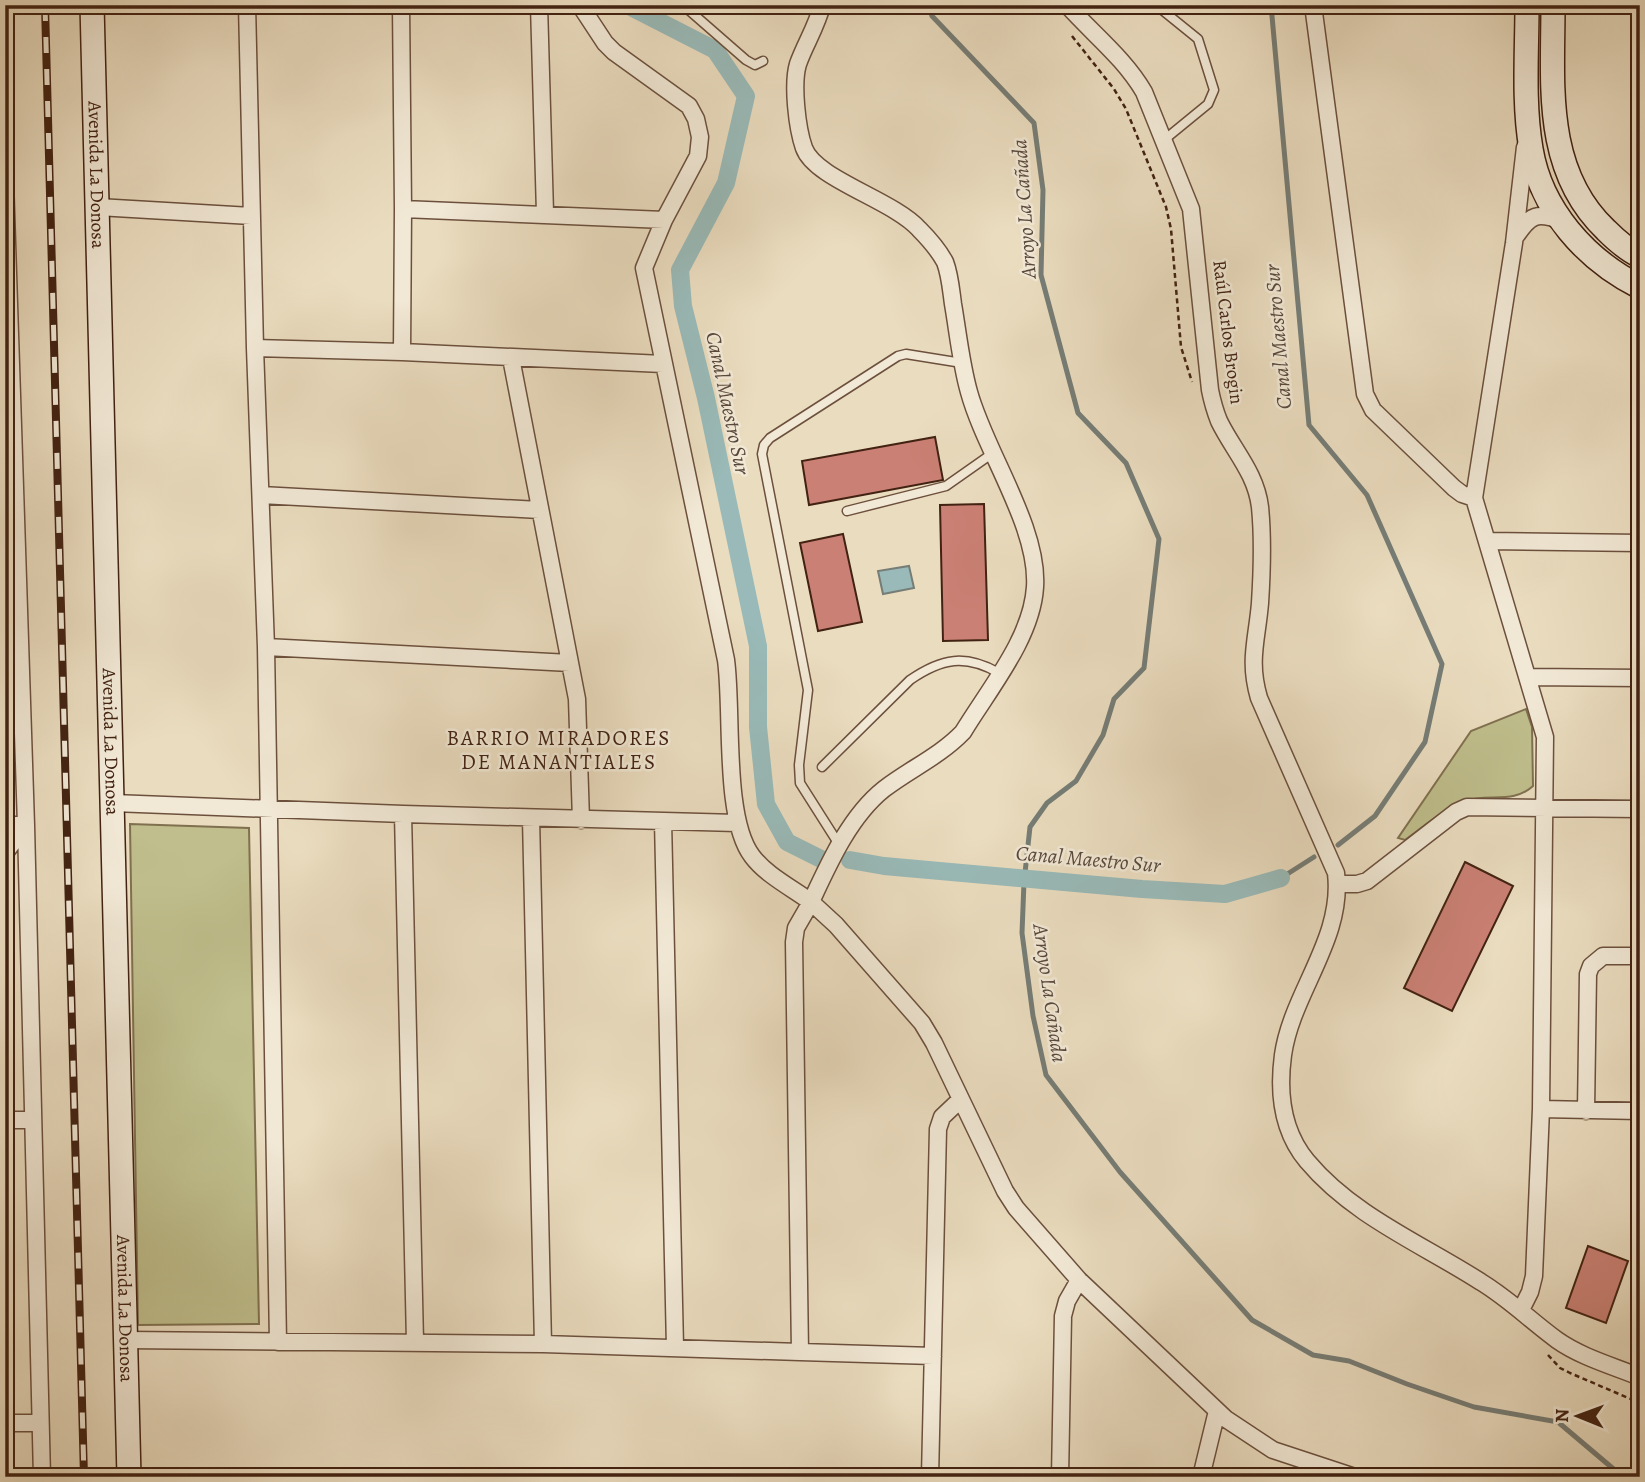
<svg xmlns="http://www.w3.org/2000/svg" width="1645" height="1482" font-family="Alegreya,serif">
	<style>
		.green { fill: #bfbe8c; stroke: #80704f; stroke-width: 2 }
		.water { fill: #99bab8; stroke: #767d76; stroke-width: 2 }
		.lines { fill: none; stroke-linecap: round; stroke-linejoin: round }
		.stream { stroke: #767d76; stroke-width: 5 }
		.canal { stroke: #99bab8; stroke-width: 18 }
		.building { fill: #ca8074; stroke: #422212; stroke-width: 2 }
		.lane-casing { stroke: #6c503d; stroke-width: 11 }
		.street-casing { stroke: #6c503d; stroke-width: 19 }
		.secondary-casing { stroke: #422212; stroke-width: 26 }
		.path { stroke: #422212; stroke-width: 2.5; stroke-dasharray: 5 3.5; stroke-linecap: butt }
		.lane { stroke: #f1e8d5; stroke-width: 8 }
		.street { stroke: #f1e8d5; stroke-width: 16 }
		.secondary { stroke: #f1e8d5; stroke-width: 23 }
		.rail-casing { stroke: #422212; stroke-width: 8 }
		.rail { stroke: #f1e8d5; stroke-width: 5; stroke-dasharray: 16; stroke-linecap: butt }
		.labels { text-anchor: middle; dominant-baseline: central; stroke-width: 5; stroke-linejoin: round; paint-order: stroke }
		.street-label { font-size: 19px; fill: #422212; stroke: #f1e8d5 }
		.water-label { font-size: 21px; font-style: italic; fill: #58483c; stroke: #f1e8d5 }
		.neighbourhood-label { font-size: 21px; letter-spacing: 2px; fill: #422212; stroke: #f1e8d5 }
	</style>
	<rect width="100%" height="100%" fill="#eadcbf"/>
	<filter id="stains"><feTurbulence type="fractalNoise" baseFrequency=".00286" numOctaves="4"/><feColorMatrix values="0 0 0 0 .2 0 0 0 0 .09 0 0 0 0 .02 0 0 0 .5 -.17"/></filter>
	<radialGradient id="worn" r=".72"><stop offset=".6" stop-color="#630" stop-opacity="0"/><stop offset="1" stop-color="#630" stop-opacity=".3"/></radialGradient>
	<path class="green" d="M1526,709L1532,727L1533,786C1514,804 1488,793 1465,801C1446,807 1422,828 1405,840L1398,838L1471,731Z
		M130,824L249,828L259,1324L138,1325Z"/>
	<path class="water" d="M909,566L914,588L883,594L878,571Z"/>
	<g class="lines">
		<path class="stream" d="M929,5L932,16L1034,123L1043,190L1041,275L1078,413L1126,463L1159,539L1144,668L1114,699L1103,735L1076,781L1047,803L1030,827L1024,882L1022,933L1033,1016L1046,1075L1120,1172L1252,1320L1313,1355L1349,1361L1407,1384L1474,1407L1558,1422L1623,1477
			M1271,5L1309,425L1367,495L1442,664L1425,742L1375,816L1338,845
			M1281,878L1314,857"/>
		<path class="canal" d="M627,5L715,50L746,96L726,183L680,270L683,306L706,398L758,646V727L766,804L787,842L821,859
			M850,860L884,866L1142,889L1225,894L1281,878"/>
	</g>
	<path class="building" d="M935,437L943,480L809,505L802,461Z
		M984,504L988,640L943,641L940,505Z
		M843,534L862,622L818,631L800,543Z
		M1465,862L1513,886L1452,1011L1404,988Z
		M1588,1246L1628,1261L1606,1323L1566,1308Z"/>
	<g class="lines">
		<defs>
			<path id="lane" d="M683,5L746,60L755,65L763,61
				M1156,5L1198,39L1214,90L1208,104L1164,140
				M847,511L946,486L993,453
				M822,767L910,680C942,658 965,654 999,673
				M840,846L800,783L799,765L808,690L762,454L764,445L770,438L898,356L906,354L962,363"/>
			<path id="street" d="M247,5L255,348L266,647L278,1342
				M401,5L403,209L402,352
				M539,5L545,213
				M822,5C817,26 805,44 798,64C792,84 797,128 804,148C815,179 893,200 919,229C928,238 939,251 945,262C950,275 951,290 953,304C958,333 961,364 969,392C985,451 1039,527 1035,587C1032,638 989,689 963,732C940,756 910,769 884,789C850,816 829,863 811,902L836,925L922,1023L934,1043L1005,1191L1016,1208L1079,1280L1226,1419L1273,1450L1355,1477
				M1067,5C1094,35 1124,58 1144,92L1191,209L1210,390C1212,400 1215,411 1219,421C1233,450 1256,473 1260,507C1263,537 1262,572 1260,603C1257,640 1248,660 1259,698L1336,873C1344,939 1292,992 1283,1055C1278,1092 1282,1131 1307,1161C1353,1216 1422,1244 1481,1282C1509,1299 1531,1321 1557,1340C1581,1357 1613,1366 1640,1377
				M1313,5L1365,394L1373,410L1454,488L1462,494L1474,498L1545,737L1541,1109L1534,1276L1530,1292L1521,1310
				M5,181L26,825L42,1477
				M98,207L251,216
				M403,209L664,220
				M1516,236C1531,214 1537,212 1562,221
				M255,348L402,352L663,364
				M511,358L577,699L581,820
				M261,495L539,510
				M1474,498L1514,243L1525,147
				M1488,541L1640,543
				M266,647L570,663
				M1529,677L1640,678
				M113,803L403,814L737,823
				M403,814L415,1342
				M531,818L543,1344
				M663,821L675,1347
				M5,825H26
				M5,853L26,825
				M1337,884H1357L1367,881L1456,812L1467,807L1640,809
				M1541,1109L1640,1111
				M1586,1111L1588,974L1591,966L1603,956H1640
				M5,1120H33
				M125,1340L543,1344L800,1352L794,942L796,928L811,902C792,888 766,875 752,856C723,818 733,711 726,660L644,268L664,220L698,156L700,137L696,119L689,106L614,52L605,43L580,5
				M800,1352L933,1356
				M5,1423H40
				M930,1477L938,1129L942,1117L961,1099
				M1060,1477L1063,1316L1067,1301L1079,1280
				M1201,1477L1217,1411"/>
			<g id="secondary">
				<path id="s1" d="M92,5L129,1477"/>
				<path d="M1527,5C1527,53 1523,102 1531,149C1541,210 1586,260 1640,287"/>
				<path d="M1553,5C1553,85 1543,170 1606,230C1616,240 1627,250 1640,256"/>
			</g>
		</defs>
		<use href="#lane" class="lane-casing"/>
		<use href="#street" class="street-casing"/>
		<use href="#secondary" class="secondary-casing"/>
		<path class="path" d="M1072,36L1114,89L1126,109L1166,207L1171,229L1181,347L1192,382
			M1548,1355L1560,1368L1570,1373L1640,1403"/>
		<use href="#lane" class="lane"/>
		<use href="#street" class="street"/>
		<use href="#secondary" class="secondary"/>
		<defs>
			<path id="rail" d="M45,5L84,1477"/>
		</defs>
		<use href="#rail" class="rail-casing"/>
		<use href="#rail" class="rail"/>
	</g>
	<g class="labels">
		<g class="street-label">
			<text stroke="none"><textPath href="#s1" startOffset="170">Avenida La Donosa</textPath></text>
			<text transform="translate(1228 332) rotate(83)">Raúl Carlos Brogin</text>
			<text stroke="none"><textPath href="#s1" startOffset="737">Avenida La Donosa</textPath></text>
			<text stroke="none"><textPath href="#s1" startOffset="1304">Avenida La Donosa</textPath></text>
		</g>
		<g class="water-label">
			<text transform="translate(1024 209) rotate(-94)">Arroyo La Cañada</text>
			<text transform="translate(1278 337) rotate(-95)">Canal Maestro Sur</text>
			<text transform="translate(728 403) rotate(78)">Canal Maestro Sur</text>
			<text transform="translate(1088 859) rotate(5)">Canal Maestro Sur</text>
			<text transform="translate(1050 993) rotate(82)">Arroyo La Cañada</text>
		</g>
		<g class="neighbourhood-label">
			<text x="559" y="738">BARRIO MIRADORES<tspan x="559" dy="24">DE MANANTIALES</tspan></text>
		</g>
	</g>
	<rect width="1645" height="1482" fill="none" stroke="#eadcbf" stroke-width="28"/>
	<rect x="7" y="7" width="1631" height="1468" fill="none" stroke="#422212" stroke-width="3.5"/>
	<rect x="14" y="14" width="1617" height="1454" fill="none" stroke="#422212" stroke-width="2"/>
	<g transform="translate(1578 1416) rotate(271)" stroke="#f1e8d5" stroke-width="5" paint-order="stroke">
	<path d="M0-5L12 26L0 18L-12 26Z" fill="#422212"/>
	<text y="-10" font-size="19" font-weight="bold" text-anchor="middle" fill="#422212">N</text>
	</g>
	<rect width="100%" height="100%" filter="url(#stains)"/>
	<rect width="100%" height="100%" fill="url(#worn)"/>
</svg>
